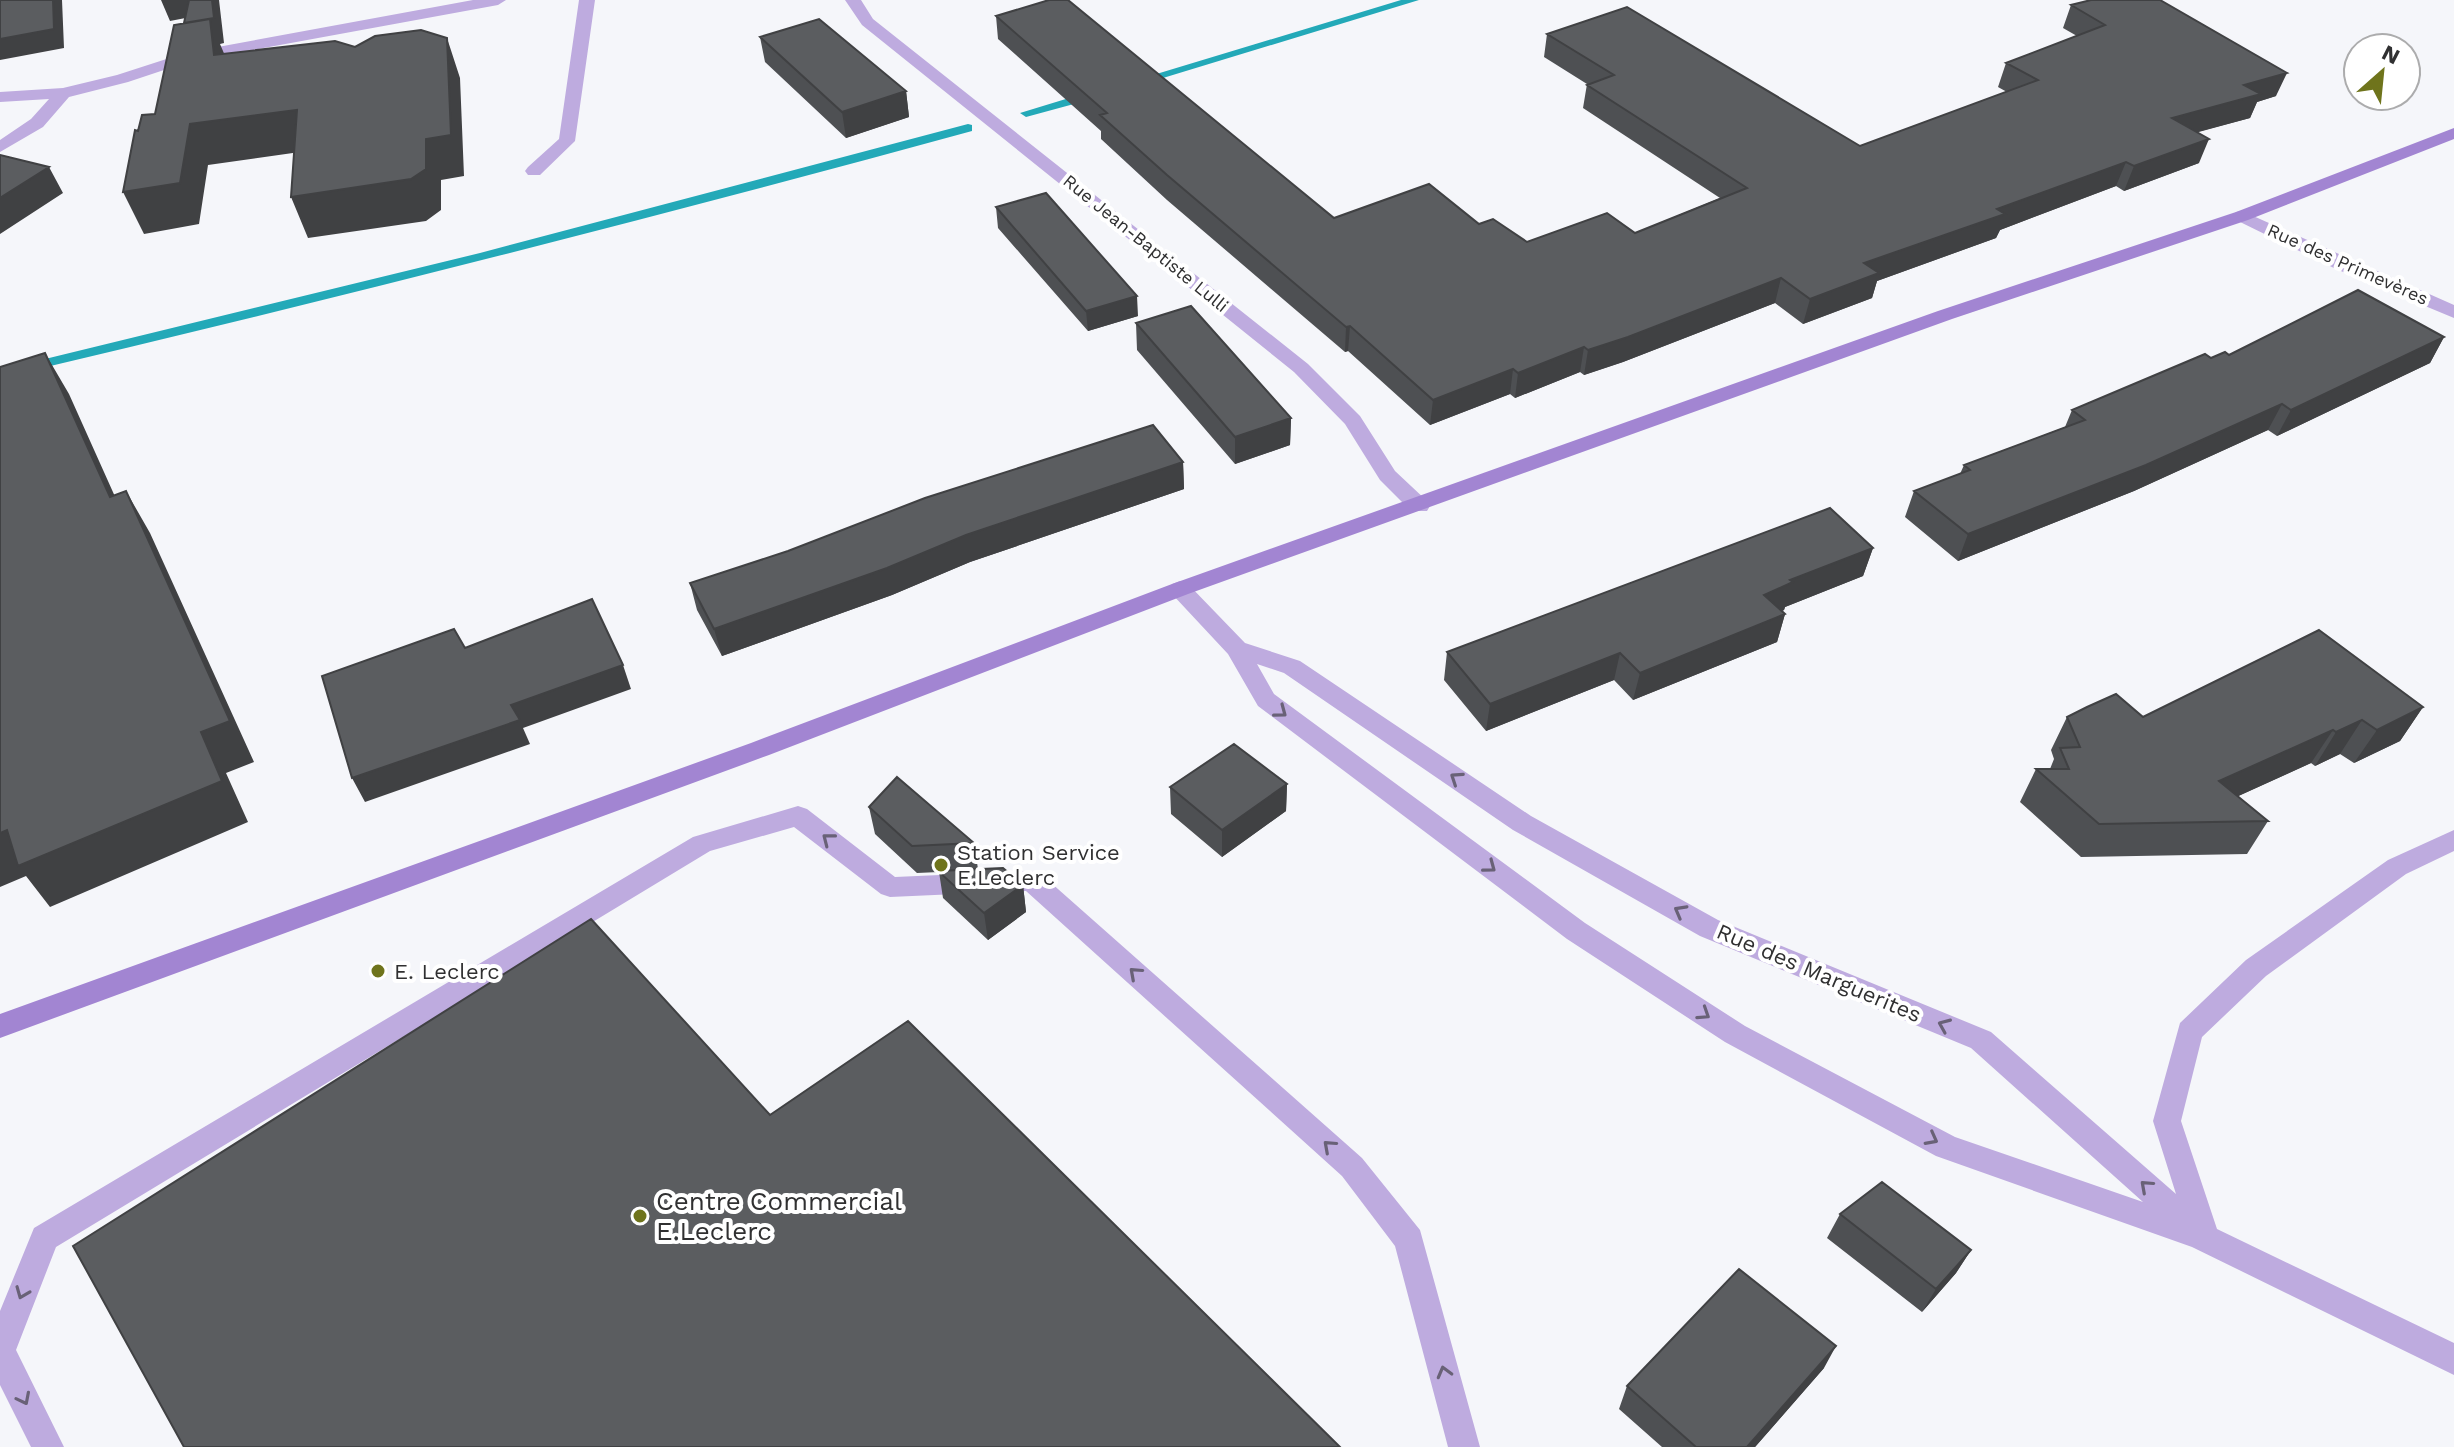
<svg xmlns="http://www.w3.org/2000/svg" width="2454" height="1447" font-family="'Work Sans',sans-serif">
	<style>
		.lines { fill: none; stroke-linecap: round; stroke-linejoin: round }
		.stream { fill: #23a9b8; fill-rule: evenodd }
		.lane { fill: #beabdf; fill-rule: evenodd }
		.street { fill: #beabdf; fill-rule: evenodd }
		.secondary { fill: #a285d2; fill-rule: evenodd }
		.wall { fill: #4e5053 }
		.shaded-wall { fill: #404143 }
		.building { fill: #5b5d60; stroke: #404143; stroke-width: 2 }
		.oneway { stroke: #696177 }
		.poi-dot { fill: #6f741c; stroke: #fff; stroke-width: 3 }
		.labels { text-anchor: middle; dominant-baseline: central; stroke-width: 8; stroke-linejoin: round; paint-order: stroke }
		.far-street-label { font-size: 18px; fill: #303031; stroke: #fff }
		.poi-label { font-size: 22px; fill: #303031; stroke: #fff; text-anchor: start }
		.street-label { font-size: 22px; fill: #303031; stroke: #fff }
		.near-poi-label { font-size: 26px; fill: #303031; stroke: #fff; text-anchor: start }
	</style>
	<rect width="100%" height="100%" fill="#f5f6fa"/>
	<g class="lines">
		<path class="stream" d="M1401,0H1419L1140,85L1130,82Z
			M1092,91L1096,92V98L1026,117L1020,113Z
			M968,124L972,125V131C650,219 326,301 0,378V370L480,253Z"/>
		<path class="lane" d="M798,806L807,809L895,877L1032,871L1041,874L1362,1158L1420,1230L1480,1447H1448L1395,1246L1342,1176L1026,891L890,897L881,894L794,827L710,851L56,1247L16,1350L64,1447H31L0,1385V1311L34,1228L693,837Z"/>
		<path class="street" d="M473,0H506L498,5L188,62L128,82L69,97L43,127L0,152V140L31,119L49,99L0,102V92L63,88L117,75L185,53Z
			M579,0H595L575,141L540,175H528L525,171L528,167L559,139Z
			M845,0H861L873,19L1308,364L1360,416L1395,471L1427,501L1430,506L1427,511H1411L1380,480L1345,424L1294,372L862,25Z
			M2242,211L2454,305V318L2336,269L2236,220L2233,216L2236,212Z
			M1180,581L1188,584L1245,643L1300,661L1531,816L1718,920L1991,1032L2176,1194L2153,1121L2180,1023L2246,960L2388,860L2454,830V851L2406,874L2266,976L2202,1037L2181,1121L2217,1229L2454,1343V1375L2192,1247L1936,1156L1725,1042L1567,939L1258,706L1228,654L1172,594L1169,589L1172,584ZM1257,664L1284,673L1513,830L1700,936L1971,1048L2143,1202L1955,1137L1745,1026L1585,923L1274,694Z"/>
		<path class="secondary" d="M2454,128V139L2248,220L1952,319L1188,594L769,755L0,1038V1014L751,743L1172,584L1938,311L2236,212Z"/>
	</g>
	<path class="wall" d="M2071,5L2276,96L2257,102L2250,118L2197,132L2199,163L2124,191L2116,186L2000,230L1996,238L1877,281L1872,298L1803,324L1775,303L1623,362L1584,375L1580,372L1515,398L1510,394L1430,425L1348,351L1345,352L1167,200L1101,139V131L998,39L996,16L1334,218L1479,224L1527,242L1635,233L1720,198L1583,108L1587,84L1544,57L1547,34L1860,146L2007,92L1998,87L2006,63L2077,36L2063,28Z
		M760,37L906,91L909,117L846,138L765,62Z
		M996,207L1138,316L1088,331L998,228Z
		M1136,323L1291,418L1290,445L1235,464L1137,350Z
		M2444,337L2430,363L2277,436L2268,430L2134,491L1958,561L1905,517L1914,491L1960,474L1964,465L2065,427L2072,410L2211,358L2229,355Z
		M1183,462L1184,489L970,562L892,595L722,656L697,610L690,583L788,551Z
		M1873,548L1863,576L1785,607L1784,610L1782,611L1785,614L1777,642L1633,700L1614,680L1486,731L1444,680L1447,652Z
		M2423,707L2400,741L2354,763L2340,754L2315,766L2311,763L2238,796L2268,821L2247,854L2081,857L2020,802L2036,769H2050L2054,759L2051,750L2067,717H2143Z
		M1287,784L1286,811L1222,857L1171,814L1170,787Z
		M869,807L974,843L978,869L1023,885L1026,912L988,940L943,898L939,872L917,873L875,834Z
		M1840,1214L1971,1250L1956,1273L1922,1312L1827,1238Z
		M1824,1368L1755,1447H1662L1619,1409L1627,1386Z"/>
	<path class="shaded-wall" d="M53,0H62L64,48L0,60V39Z
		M161,0H195L201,15L170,21Z
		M212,0H219L224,43L220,44L226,58L231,95L184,23Z
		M447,38L460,78L464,176L441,180V210L426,221L308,238L291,197Z
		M2287,73L2276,96L2257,102L2250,118L2162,142L2172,118L2244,85Z
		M906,91L909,117L846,138L842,112Z
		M297,110L314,150L208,165L199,224L144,234L123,192L190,124Z
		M2209,139L2199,163L2124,191L2134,166Z
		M2126,162L2116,186L2000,230L1996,238L1877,281L1872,298L1803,324L1810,299L1864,263L1997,209Z
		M49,167L63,193L0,234V198Z
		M1781,278L1775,303L1623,362L1584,375L1588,350Z
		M1137,296L1138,316L1088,331L1086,311Z
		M1350,326L1348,351L1345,352L1346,327Z
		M2444,337L2430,363L2277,436L2291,410Z
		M1584,347L1580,372L1515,398L1518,373Z
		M45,353L69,394L134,539L110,497Z
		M1513,369L1510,394L1430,425L1433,400Z
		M2282,404L2268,430L2134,491L1958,561L1968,534Z
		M1291,418L1290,445L1235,464V437Z
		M1183,462L1184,489L970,562L892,595L722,656L714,629L966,535Z
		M126,491L150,533L254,762L226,773L248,822L50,907L26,876L0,887V833L201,732Z
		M1873,548L1863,576L1785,607L1784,610L1756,622L1764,595L1790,580Z
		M1785,614L1777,642L1633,700L1640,673Z
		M1620,653L1614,680L1486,731L1490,704Z
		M623,665L631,689L523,728L530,744L365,802L352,778L511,705Z
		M2423,707L2400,741L2354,763L2377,730Z
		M2362,720L2340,754L2315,766L2336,732Z
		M2333,730L2311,763L2199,814L2219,781Z
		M1287,784L1286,811L1222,857V830Z
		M1023,885L1026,912L988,940L984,913Z
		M1971,1250L1956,1273L1922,1312L1936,1289Z
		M1836,1346L1824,1368L1755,1447H1747Z"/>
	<path class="building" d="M0,0H53L54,29L0,39Z
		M189,0H212L214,18L184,23Z
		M1049,0H1068L1334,218L1429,184L1479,224L1493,219L1527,242L1607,213L1635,233L1747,188L1587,85L1614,75L1547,34L1627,7L1860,146L2038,80L2006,63L2105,25L2071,5L2091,0H2160L2287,73L2244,85L2261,94L2172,118L2209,139L2134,166L2126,162L1997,209L2005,214L1864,263L1879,273L1810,299L1781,278L1628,337L1588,350L1584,347L1518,373L1513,369L1433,400L1350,326L1346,327L1167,175L1100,115L1107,113L996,16Z
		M210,19L214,55L335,41L355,47L375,36L421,30L447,38L451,135L426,139V169L411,179L291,197L297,110L190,124L180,183L123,192L135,130L138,131L142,115L155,114L174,25Z
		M819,19L906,91L842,112L760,37Z
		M0,155L49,167L0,198Z
		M1046,193L1137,296L1086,311L996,207Z
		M2358,290L2444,337L2291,410L2282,404L2146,465L1968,534L1914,491L1970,470L1964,465L2085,420L2072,410L2205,354L2211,358L2225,352L2229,355Z
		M1191,306L1291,418L1235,437L1136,323Z
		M45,353L110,497L126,491L230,721L201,732L222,781L18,866L7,830L0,833V367Z
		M1153,425L1183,462L966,535L887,568L714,629L690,583L788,551L925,498Z
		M1830,508L1873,548L1790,580L1793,582L1764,595L1785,614L1640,673L1620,653L1490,704L1447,652Z
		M592,599L623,665L511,705L520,720L352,778L322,676L454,629L465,648Z
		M2319,630L2423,707L2377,730L2362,720L2336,732L2333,730L2219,781L2268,821L2099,824L2036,769H2069L2060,748L2080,747L2067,717L2087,707L2116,694L2143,717Z
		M1234,744L1287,784L1222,830L1170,787Z
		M897,777L974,843L912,846L869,807Z
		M1003,868L1023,885L984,913L938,871Z
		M591,919L770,1115L908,1021L1340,1447H184L73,1246Z
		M1882,1182L1971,1250L1936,1289L1840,1214Z
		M1739,1269L1836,1346L1747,1447H1696L1627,1386Z"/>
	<defs><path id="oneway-chevron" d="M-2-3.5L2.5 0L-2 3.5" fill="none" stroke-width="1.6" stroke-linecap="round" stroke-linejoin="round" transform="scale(2)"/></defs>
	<g class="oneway">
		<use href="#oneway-chevron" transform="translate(1281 712) rotate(37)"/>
		<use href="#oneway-chevron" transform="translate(1456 778) rotate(-146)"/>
		<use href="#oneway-chevron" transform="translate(828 839) rotate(-142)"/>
		<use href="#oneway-chevron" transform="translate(1490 867) rotate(37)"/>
		<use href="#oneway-chevron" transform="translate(1680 911) rotate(-151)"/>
		<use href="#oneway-chevron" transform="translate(1135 973) rotate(-138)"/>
		<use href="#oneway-chevron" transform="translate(1704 1014) rotate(33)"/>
		<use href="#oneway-chevron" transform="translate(1944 1025) rotate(-157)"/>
		<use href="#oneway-chevron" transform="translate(1932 1139) rotate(28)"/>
		<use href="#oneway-chevron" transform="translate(1329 1146) rotate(-138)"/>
		<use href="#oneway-chevron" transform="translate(2146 1186) rotate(-138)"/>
		<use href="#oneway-chevron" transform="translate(22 1293) rotate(112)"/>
		<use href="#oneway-chevron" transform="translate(1444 1372) rotate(-105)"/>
		<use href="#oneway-chevron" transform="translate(24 1399) rotate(63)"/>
	</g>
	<g class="poi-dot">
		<circle cx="941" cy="865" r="8"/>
		<circle cx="378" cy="971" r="8"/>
		<circle cx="640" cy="1216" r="8"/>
	</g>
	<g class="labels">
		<g class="far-street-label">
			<text transform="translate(1146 243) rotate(39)">Rue Jean-Baptiste Lulli</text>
			<text transform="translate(2348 264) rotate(24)">Rue des Primevères</text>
		</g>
		<g class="poi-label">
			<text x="957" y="852">Station Service<tspan x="957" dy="25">E.Leclerc</tspan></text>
			<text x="394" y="971">E. Leclerc</text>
		</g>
		<g class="street-label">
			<text transform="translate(1819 973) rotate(23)">Rue des Marguerites</text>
		</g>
		<g class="near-poi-label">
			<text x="656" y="1201">Centre Commercial<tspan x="656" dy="30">E.Leclerc</tspan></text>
		</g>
	</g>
	<g transform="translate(2382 72) rotate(27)"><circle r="38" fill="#ffffff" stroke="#acacad" stroke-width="2"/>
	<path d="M0-6L14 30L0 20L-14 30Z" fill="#6f741c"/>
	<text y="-12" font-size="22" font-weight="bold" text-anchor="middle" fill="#303031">N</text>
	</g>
</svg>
